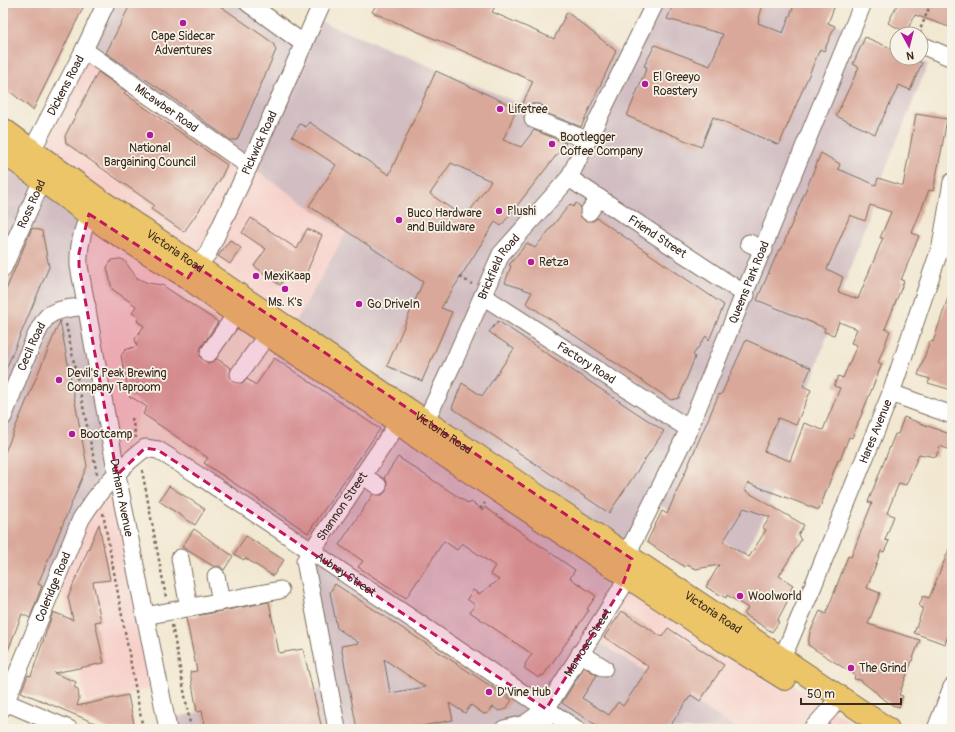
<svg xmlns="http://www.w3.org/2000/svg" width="955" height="732" font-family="Pangolin,sans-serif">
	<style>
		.built { fill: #f7d0ca }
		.industrial { fill: #d2bec2 }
		.building { fill: #d9a89a; fill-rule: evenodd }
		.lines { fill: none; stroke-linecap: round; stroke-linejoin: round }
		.minor-casing { stroke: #7b6c5d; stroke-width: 19 }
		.major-casing { stroke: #7b6c5d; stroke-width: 24 }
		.path { stroke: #7b6c5d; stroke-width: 2.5; stroke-dasharray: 3 3; stroke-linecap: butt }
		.minor { stroke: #fff; stroke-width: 17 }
		.major { stroke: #ecc569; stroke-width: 22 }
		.marked { fill: #c2185b; fill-opacity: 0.2; stroke: #c2185b; stroke-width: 3; stroke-dasharray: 8 5; stroke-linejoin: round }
		.poi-dot { fill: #b5179e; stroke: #f7f3e8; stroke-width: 1.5 }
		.labels { text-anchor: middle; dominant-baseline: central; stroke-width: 3.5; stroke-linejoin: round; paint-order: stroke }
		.poi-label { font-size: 12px; fill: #3b2a1e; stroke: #f7f3e8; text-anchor: start }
		.street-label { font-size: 12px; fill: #3b2a1e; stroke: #f7f3e8 }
	</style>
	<rect width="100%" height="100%" fill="#f7f3e8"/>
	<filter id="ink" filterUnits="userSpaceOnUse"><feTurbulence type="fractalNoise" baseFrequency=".025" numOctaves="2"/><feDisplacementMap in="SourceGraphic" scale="8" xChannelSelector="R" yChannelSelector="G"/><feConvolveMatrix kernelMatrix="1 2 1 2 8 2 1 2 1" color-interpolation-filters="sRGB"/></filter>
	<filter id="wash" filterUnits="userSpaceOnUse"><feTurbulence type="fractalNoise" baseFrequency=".012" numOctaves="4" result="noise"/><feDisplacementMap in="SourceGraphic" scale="16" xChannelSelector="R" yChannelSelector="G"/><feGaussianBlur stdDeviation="0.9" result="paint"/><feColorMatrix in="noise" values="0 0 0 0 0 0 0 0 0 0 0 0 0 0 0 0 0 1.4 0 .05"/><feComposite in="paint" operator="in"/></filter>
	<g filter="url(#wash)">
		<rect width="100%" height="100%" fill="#f2e8d1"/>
		<path class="built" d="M84,50L346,233L282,346L188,279L117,475L159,687L86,702L59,576L32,150Z
			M627,575L771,670L861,729H738L591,636Z"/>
		<path class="industrial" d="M106,3H248L304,44L315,19L519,103L567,10L628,58L655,3H800L799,8L897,51V58H913L928,64L878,188L764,518L744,553L653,501L591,637L738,729H168L165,719L329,688L306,557L198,475L282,346L346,233L84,50Z
			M3,152L77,206L117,475L94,498L39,622L3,607Z"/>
		<g id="blocks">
			<path class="building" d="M3,3H77L83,8L33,110L3,86Z
				M131,3H216L273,43L276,50L237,140H230L166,93L106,53Z
				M377,3H497L492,12L554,39L567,12L616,51L581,127L546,113L545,108L540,104H531L527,110L521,107L533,81L372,12Z
				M674,3H763L758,23L783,33L795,3H836L828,23L835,26L824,51L820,49L779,145L713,117L701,147L627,116L647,67L644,66L655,45L710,66L723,34L667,19Z
				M898,3H952V28L915,15L906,32L888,23Z
				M865,37L897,51V58H912L922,63L910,90L899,85L875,134L836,116L859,67L853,64Z
				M436,71L517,108L503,140L521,147L534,130L566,143L501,226L495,222L441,308L452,312L422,381L387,366L423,282L309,206L336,165L292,136L300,124L306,127L309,122L389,175ZM451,163L491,181L465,218L430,194Z
				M98,72L126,91L124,93L227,165L220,180L184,232L151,209L154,205L66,143L65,136Z
				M916,114L947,119L941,153L933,191L929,190L912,233L919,236L901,280L904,281L885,329L890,331L878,363L882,364L852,438L849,437L840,460H838L819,510L748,483L744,490L804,525L798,535L801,540L779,576L793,585L790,591L792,592L786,601L787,602L777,621L779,622L772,632L744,614L748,608L727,595L726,598L706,587L719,565L696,569L687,565L685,567L647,542L662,511L667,514L719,394L721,395L746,340L811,368L803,386L811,390L796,425L778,418L764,451L790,461L804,423L823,430L840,388L834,386L838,376L843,378L857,345L851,343L857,329L839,322L834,335L824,332L825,328L757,300L779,249L781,250L821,153L840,164L838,169L876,185L878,178L903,186ZM870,205L891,212L880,238H883L858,299L838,292L843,277L827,269L850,215L865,221ZM744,508L770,517L763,528L766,530L749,557L723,542Z
				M576,203L581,207L580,216L584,220L593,221L597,218L724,305L709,340L706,336L693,355L695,357L679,398L671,400L526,303L532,292L505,283L511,266L509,265L527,243L535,248L570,204L573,207Z
				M251,218L297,249L307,229L322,235L304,279L289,273L280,285L254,266L266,249L242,233Z
				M32,228L42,231L49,267L3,376V297Z
				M230,240L241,248L230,264L218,256Z
				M120,259L124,260L137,278L148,283L162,285L218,322L201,347L200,357L208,363L217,359L231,368L230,378L234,382L243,383L247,379L256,385L274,358L380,429L308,533L204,463L208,458L143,414L147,407L133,398H130L121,356L125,350L137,346L135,339L144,326L137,321L139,317L132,313L136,306L112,289L107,267L112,260Z
				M950,292H952V390L928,383L930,379L918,375L930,341L933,342Z
				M60,321L87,466L38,584L42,586L30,618L22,614L4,661L3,457Z
				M498,321L664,431L609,513L452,408L462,383L482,396L514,349L489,332Z
				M904,417L952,435V451L940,446L936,457L919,454L906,485L899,483L887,513L894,516L885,540L889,541L884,552L881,551L867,588L880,593L868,624L920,640L899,695L903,696L899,707L892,705L878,695V694L860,680L854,679L855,675L808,645L810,632L820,611L826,614L848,556L851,557L872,503L868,502L895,434H898Z
				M398,457L469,504L471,502L483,510L485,507L575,570L570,578L596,596L587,609L589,610L543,676L541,675L539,678L524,668L526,665L525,664L532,654L470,612L475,605L467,599L473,590L479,594L499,580L490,574L495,566L462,543L457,550L444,541L406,598L358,567L363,561L339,545L373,494L382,495L386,491L387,482L384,478Z
				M169,486L205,509L195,525L159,501Z
				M99,524L110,580L93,582L101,621L95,622L104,663L54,673L76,682L74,687L78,689L79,699L77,706L128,695L135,729H109L21,692L28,675L31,676L53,612L73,620L68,597Z
				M194,529L233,556L224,570L219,566H213L182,547Z
				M246,536L284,560L273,576L245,558L244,560L234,554Z
				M952,542V625L945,644L914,633L923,608L919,606L923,596L929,598Z
				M335,584L512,700L506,709L499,711L493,707L488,713L484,714L471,705L465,713L449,703L453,720L407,729H357L341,646L359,643L337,628L330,592ZM384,659L425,687L390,693Z
				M269,602L279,653L303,649L322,729H206L202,711L197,712L190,672L197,671L186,618Z
				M622,611L662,637L668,628L724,665L700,701L691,695L668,729H602L562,703L584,667L597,675L582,698L609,715L618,702L623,706L649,667L604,637Z"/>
		</g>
	</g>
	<g filter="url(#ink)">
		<use href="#blocks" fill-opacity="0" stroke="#7b6c5d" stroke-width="1"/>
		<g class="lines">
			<defs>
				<g id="minor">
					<path d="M248,3L304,44"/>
					<path d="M926,47L952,58"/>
					<path id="s1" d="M84,50L249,166"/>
					<path d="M536,113L533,119L587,140"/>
					<path id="s2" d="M27,160L84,50L106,3"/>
					<path id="s3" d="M569,178L746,295"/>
					<path id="s4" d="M94,204C84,223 78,245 79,266L117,475L168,729"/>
					<path d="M589,212L599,198"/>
					<path d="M749,243L764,250"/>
					<path id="s5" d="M3,268L47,169"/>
					<path id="s6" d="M190,275L208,253L249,166L322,3"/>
					<path id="s7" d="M483,296L689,429"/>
					<path d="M209,353L236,314"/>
					<path d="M239,374L267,335"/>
					<path d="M891,393L952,415"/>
					<path id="s8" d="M3,417C11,398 36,326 48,316C58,308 75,308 87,306"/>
					<path id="s9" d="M421,431L454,361L501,254L569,178L655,3"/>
					<path d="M362,475L378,486"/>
					<path d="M180,558L189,608"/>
					<path d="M216,576L221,602"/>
					<path d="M145,616L280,590"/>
					<path d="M580,653L604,668"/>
					<path id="s10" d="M774,666L787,647L811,591L891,393L941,246L952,182"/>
					<path d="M3,701L69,729"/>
					<path id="s11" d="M3,708L81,519C98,492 120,467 145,448L158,450L198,475L576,729"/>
					<path id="s12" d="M337,729L305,561L405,413"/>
					<path id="s13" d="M504,729L525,724L546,709L621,589L632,559L631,546L689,429L863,3"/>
					<path d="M543,729L546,709"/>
					<path d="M812,729L830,709L839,697"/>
					<path d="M936,729L952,687"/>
				</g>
				<g id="major">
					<path id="s14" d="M3,129L97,198L376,388L888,729"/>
					<path d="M3,152L109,229L188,278L236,314L370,402L417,437L724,641L785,679"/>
				</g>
			</defs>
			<use href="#minor" class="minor-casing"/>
			<use href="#major" class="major-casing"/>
			<path class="path" d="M921,34L920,30L931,3
				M460,277L472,284
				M66,324L97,474
				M132,418L136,438
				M142,470L166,597
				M480,509L485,503
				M103,513L143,729
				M172,625L191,729"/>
			<use href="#minor" class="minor"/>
			<use href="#major" class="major"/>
		</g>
	</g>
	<path class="marked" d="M89,214L188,278L196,266L632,559L621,589L546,709L158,450L145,448L117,475L79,266V253Z"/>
	<g class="poi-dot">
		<circle cx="183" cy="23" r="4"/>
		<circle cx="645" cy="84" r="4"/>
		<circle cx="500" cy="109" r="4"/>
		<circle cx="150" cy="135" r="4"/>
		<circle cx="552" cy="144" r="4"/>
		<circle cx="499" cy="211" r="4"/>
		<circle cx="399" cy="220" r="4"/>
		<circle cx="531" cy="262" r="4"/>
		<circle cx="256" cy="276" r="4"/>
		<circle cx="285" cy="289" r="4"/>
		<circle cx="359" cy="304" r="4"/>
		<circle cx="59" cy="380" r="4"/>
		<circle cx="72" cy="434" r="4"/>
		<circle cx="740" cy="596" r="4"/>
		<circle cx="851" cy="668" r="4"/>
		<circle cx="489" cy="692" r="4"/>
	</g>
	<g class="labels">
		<g class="poi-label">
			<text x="183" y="36" text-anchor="middle">Cape Sidecar<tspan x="183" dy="14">Adventures</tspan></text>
			<text x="653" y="77">El Greeyo<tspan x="653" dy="14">Roastery</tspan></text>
			<text x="508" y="109">Lifetree</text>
			<text x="560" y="137">Bootlegger<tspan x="560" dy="14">Coffee Company</tspan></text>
			<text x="150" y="148" text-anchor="middle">National<tspan x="150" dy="14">Bargaining Council</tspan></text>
			<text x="507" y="211">Plushi</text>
			<text x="407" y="213">Buco Hardware<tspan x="407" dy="14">and Buildware</tspan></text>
			<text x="539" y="262">Retza</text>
			<text x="264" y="276">MexiKaap</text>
			<text x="285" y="302" text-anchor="middle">Ms. K's</text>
			<text x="367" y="304">Go DriveIn</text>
			<text x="67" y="373">Devil's Peak Brewing<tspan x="67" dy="14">Company Taproom</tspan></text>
			<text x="80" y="434">Bootcamp</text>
			<text x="748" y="596">Woolworld</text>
			<text x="859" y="668">The Grind</text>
			<text x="497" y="692">D'Vine Hub</text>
		</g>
		<g class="street-label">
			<text stroke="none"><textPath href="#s2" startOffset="84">Dickens Road</textPath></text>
			<text stroke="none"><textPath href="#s1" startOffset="101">Micawber Road</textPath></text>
			<text stroke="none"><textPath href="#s6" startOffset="150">Pickwick Road</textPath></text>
			<text stroke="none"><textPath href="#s5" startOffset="70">Ross Road</textPath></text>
			<text stroke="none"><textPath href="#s3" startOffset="106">Friend Street</textPath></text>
			<text stroke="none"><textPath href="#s14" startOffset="211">Victoria Road</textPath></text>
			<text stroke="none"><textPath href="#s9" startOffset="182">Brickfield Road</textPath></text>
			<text stroke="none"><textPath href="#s13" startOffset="523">Queens Park Road</textPath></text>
			<text stroke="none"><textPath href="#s8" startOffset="76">Cecil Road</textPath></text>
			<text stroke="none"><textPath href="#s7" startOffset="123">Factory Road</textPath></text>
			<text stroke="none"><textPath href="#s10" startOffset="256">Hares Avenue</textPath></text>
			<text stroke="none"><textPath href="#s14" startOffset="535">Victoria Road</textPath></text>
			<text stroke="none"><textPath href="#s4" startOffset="300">Durham Avenue</textPath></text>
			<text stroke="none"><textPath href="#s12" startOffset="237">Shannon Street</textPath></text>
			<text stroke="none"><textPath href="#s11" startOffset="539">Aubrey Street</textPath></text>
			<text stroke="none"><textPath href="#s11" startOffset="131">Coleridge Road</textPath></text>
			<text stroke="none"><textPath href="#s14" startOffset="859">Victoria Road</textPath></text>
			<text stroke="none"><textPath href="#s13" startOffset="126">Manrose Street</textPath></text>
		</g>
	</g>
	<rect width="955" height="732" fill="none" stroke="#f7f3e8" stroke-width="16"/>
	<g transform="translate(909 46) rotate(173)"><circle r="19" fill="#f7f3e8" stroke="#aca397"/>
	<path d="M0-3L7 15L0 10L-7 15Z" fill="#b5179e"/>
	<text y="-6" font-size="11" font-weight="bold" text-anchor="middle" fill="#3b2a1e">N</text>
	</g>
	<path d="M801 698v6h100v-6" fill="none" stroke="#3b2a1e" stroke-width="2"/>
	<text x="807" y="698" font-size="12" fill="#3b2a1e" stroke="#f7f3e8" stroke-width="3" paint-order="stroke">50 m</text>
</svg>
